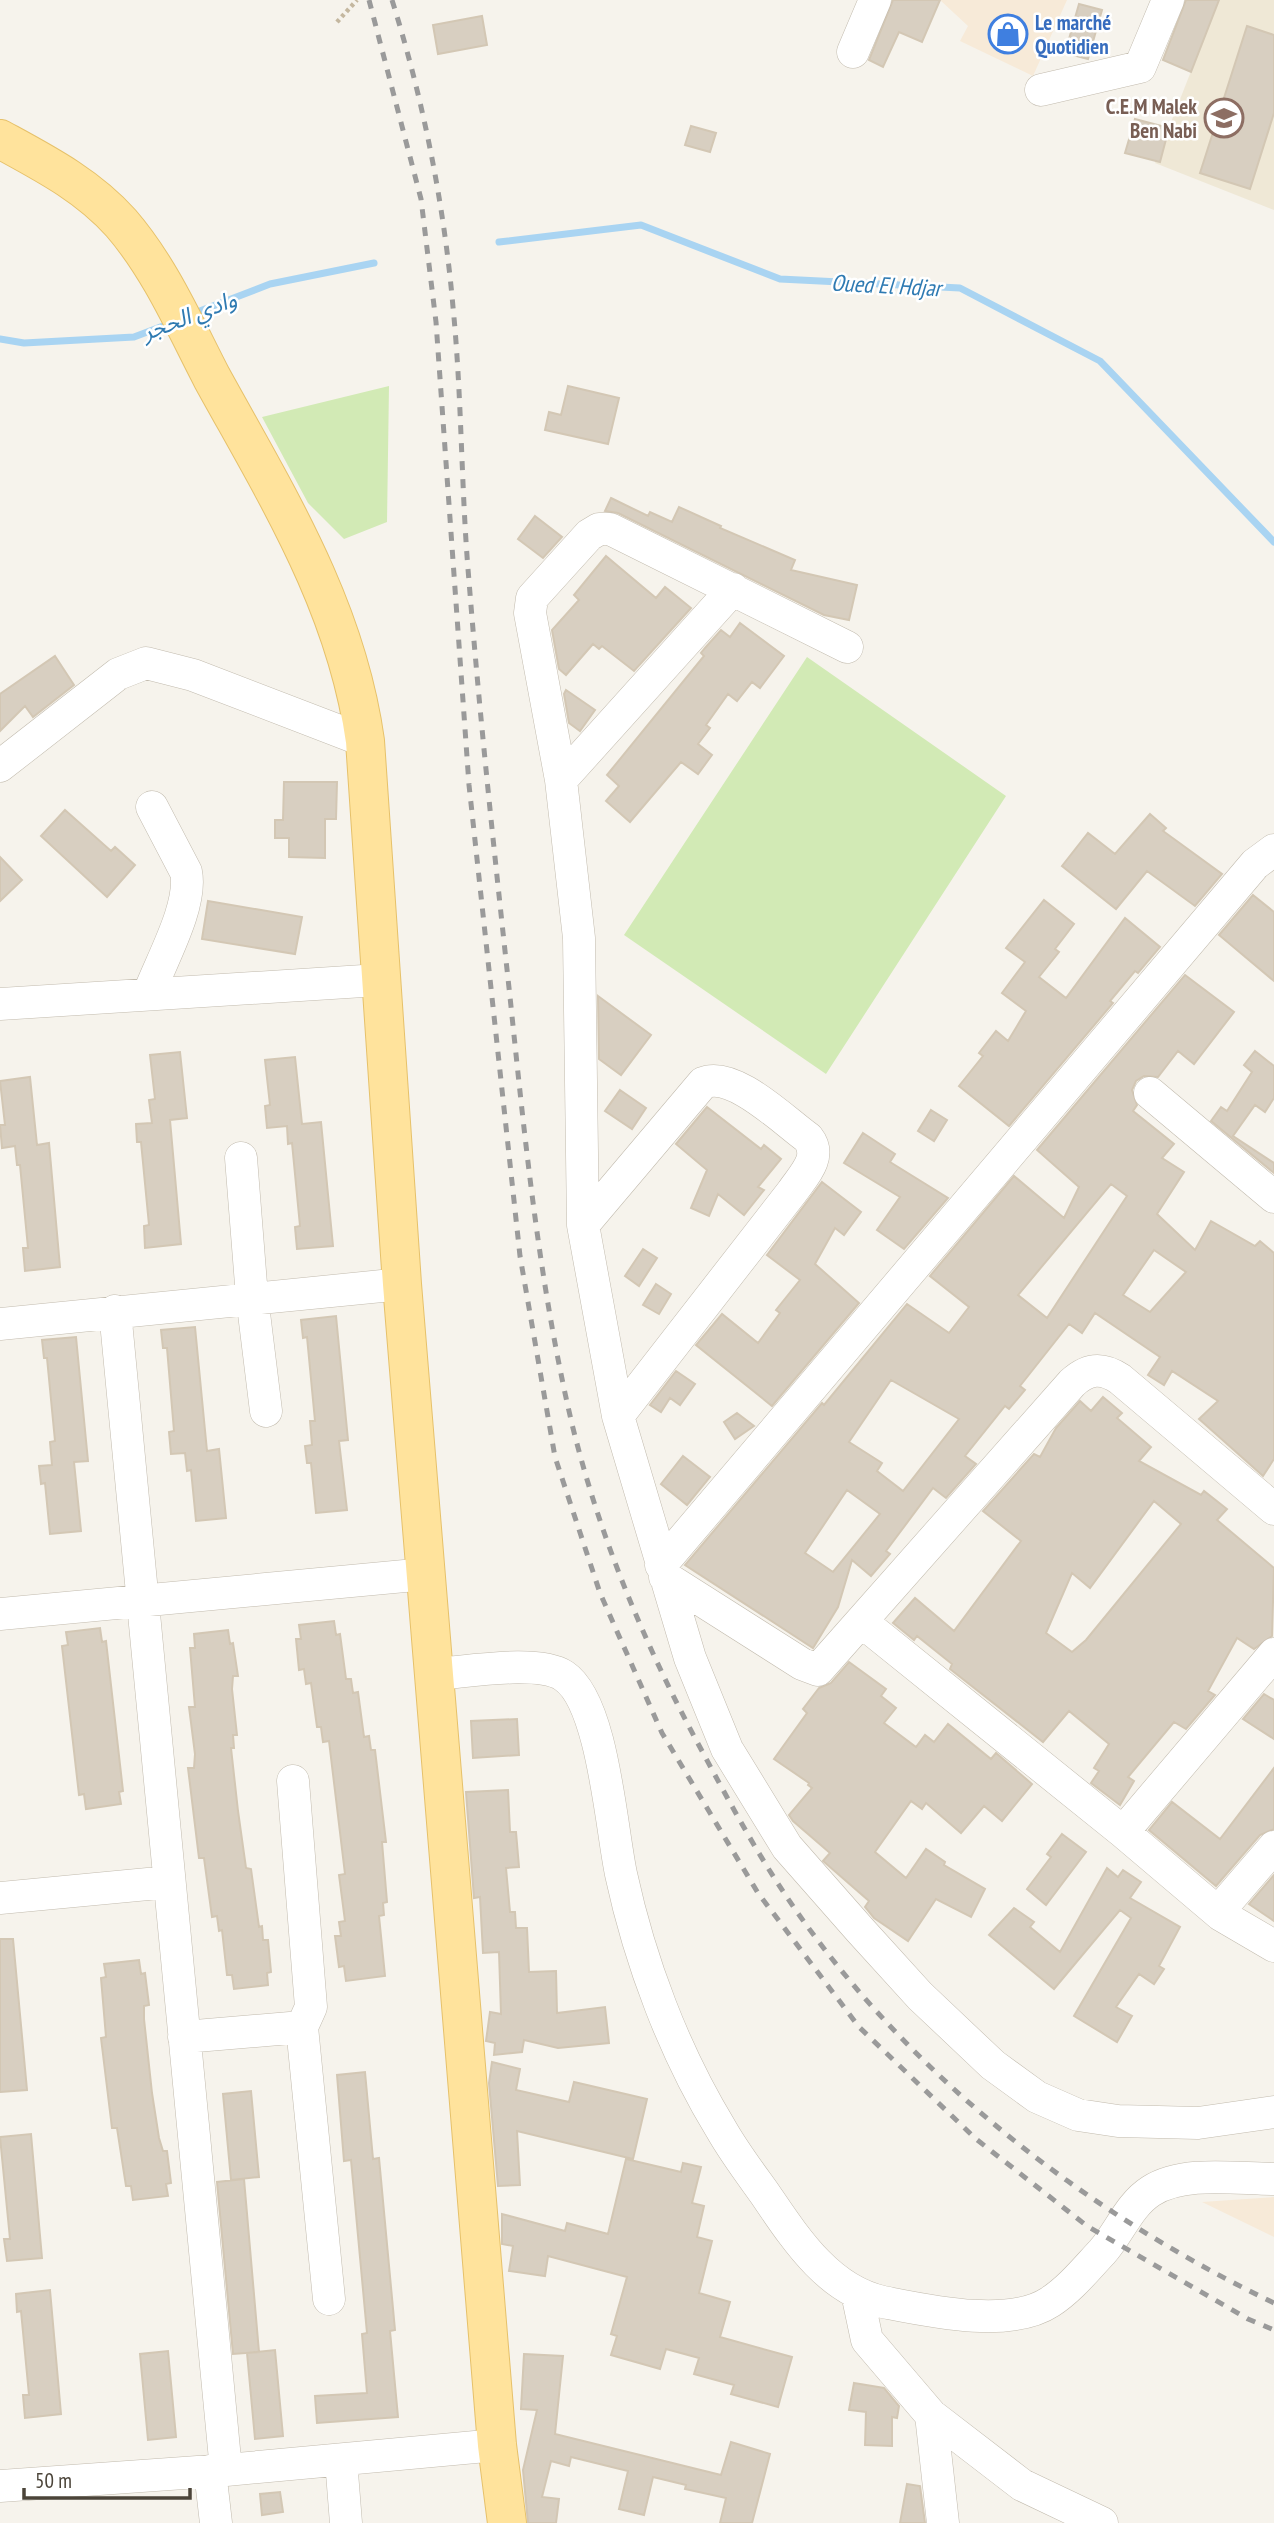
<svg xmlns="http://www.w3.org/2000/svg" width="1274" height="2523" font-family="'PT Sans Narrow','Noto Sans Arabic',sans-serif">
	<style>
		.commercial { fill: #f7ead8 }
		.education { fill: #efe8d6 }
		.green { fill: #d2eab5 }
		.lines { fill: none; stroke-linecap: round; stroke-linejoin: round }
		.stream { stroke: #a9d4f2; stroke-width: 7 }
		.building { fill: #d8cfc1; stroke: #d3c7b4; stroke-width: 2; fill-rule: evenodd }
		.minor-casing { stroke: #c2bbae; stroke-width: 33 }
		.major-casing { stroke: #e6c16a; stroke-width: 40 }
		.path { stroke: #c4b79f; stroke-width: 4.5; stroke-dasharray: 3.5 3.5; stroke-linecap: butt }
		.minor { stroke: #fff; stroke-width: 32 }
		.major { stroke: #ffe39c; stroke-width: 38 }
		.rail { stroke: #9a9a9a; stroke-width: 5; stroke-dasharray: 9 9; stroke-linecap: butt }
		.labels { text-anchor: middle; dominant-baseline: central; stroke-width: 5; stroke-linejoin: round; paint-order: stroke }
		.shop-label { font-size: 21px; font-weight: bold; fill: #366cbe; stroke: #fff; text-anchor: start }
		.education-label { font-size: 21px; font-weight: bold; fill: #785e54; stroke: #fff; text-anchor: end }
		.water-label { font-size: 23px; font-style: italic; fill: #2e7ab2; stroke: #fff }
	</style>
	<rect width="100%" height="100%" fill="#f6f3ec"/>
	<path class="commercial" d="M940,0H1067L1033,76L960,41L968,26Z
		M1274,2197V2237L1202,2202Z"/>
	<path class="education" d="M1219,0H1274V210L1155,163Z"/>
	<path class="green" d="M389,386L387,522L344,539L308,503L262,417Z
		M807,657L1006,796L826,1074L624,935Z"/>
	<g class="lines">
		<path class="stream" d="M499,242L641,225L780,279L960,288L1100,361L1274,542
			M192,314L270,284L374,263
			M0,339L24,343L134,337L171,323"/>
	</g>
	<path class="building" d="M893,0H940L922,42L899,32L883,67L869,60Z
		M1186,0H1219L1191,72L1163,60Z
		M1079,4L1102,10L1088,59L1065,53Z
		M482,16L487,45L438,54L433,25Z
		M1247,26L1274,35V113L1250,189L1200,173Z
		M1135,119L1169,128L1160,162L1125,153Z
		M691,126L716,133L710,152L685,145Z
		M568,386L619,398L608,444L545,430L549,412L561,415Z
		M611,498L648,516L650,512L672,522L679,507L721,526L720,528L795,560L791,570L857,585L849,620L824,615L618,513L605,511Z
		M535,516L562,537L543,558L518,539Z
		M606,556L656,598L665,587L691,608L634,671L602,646L599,649L593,644L566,675L559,669L552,630L579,600L574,595Z
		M740,623L784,656L760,688L752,682L737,701L728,694L706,725L710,728L698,744L712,755L698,774L681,762L630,822L606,801L619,786L607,775L704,656L701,653L705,648L721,630L730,637Z
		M55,656L74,685L33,717L25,706L0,731V694Z
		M566,690L595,710L580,731L569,723L564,694Z
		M284,782H337L336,819H325V858L289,857V838H275V820H283Z
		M65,810L111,851L115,847L135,865L107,897L41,836Z
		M1150,814L1166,828L1163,831L1222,874L1195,906L1147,871L1116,909L1062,866L1088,833L1115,854Z
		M0,857L22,880L0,901Z
		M1253,895L1274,912V981L1219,935Z
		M1044,900L1074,924L1055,949L1059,952L1039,977L1066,998L1125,918L1160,947L1138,973L1135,971L1110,1001L1113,1003L1009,1126L959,1086L983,1056L979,1053L996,1031L1008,1041L1026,1011L1002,993L1025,962L1006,948Z
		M208,901L302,917L295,954L202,939Z
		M1185,975L1234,1012L1194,1064L1178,1051L1158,1077L1144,1076L1136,1081L1132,1090L1137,1105L1133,1111L1174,1144L1162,1158L1184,1172L1157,1214L1195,1250L1211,1221L1255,1246L1260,1241L1274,1253V1459L1263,1476L1199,1419L1218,1401L1172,1371L1164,1385L1148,1375L1160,1357L1095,1313L1082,1333L1069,1324L1020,1386L1025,1390L1009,1409L1005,1406L965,1456L976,1464L946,1498L933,1488L886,1551L890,1554L871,1576L852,1560L838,1607L813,1648L685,1565L822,1403L824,1405L907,1304L949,1333L969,1307L930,1276L1014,1176L1064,1218L1079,1187L1037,1150ZM1111,1184L1127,1196L1047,1318L1018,1295ZM1154,1250L1186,1272L1150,1312L1123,1295ZM891,1380L959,1419L903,1491L877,1471L882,1463L849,1442ZM847,1490L880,1514L833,1572L805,1553Z
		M598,996L651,1035L621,1075L599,1059Z
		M1255,1051L1274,1066V1098L1265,1112L1255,1105L1233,1136L1274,1163V1173L1211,1121L1221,1107L1227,1111L1252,1072L1244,1065Z
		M180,1052L187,1118L170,1120L181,1244L145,1248L144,1226L149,1225L141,1142H137L136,1124L152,1123L149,1100L155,1099L150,1055Z
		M295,1057L302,1124L321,1122L333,1246L297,1249L295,1227L300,1226L292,1143L288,1144L287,1126L267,1128L265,1106L270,1105L265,1060Z
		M30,1077L37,1145L49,1143L60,1267L25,1271L23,1248H28L20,1165H17L15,1146L2,1148L0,1125H5L0,1081Z
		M620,1090L646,1108L632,1129L605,1111Z
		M707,1107L761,1149L764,1145L781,1159L758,1187L764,1190L744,1215L718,1194L709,1216L691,1208L707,1170L676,1144Z
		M931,1110L947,1120L934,1141L918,1131Z
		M863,1133L895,1154L890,1162L948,1198L904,1249L877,1230L900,1197L844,1163Z
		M822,1182L861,1212L844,1235L835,1228L815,1264L859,1303L772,1406L696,1345L722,1314L758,1343L780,1313L776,1310L800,1280L767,1255Z
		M643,1249L657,1258L639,1286L625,1276Z
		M656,1284L671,1294L659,1314L643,1305Z
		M336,1316L348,1440L339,1441L347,1510L316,1513L311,1463H307L305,1446L312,1445L310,1421H315L307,1337L303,1338L301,1320Z
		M195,1327L207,1451L219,1449L226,1518L196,1521L191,1470L187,1471L185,1453L171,1454L169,1432L174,1431L167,1348H163L161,1330Z
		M76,1337L88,1461L74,1462L81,1531L50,1534L45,1483L41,1484L39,1466L52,1465L50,1442L55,1441L47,1358H44L42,1340Z
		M676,1371L695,1384L680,1405L670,1398L661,1412L650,1405Z
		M1103,1397L1122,1413L1117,1418L1151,1447L1139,1461L1201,1495L1204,1491L1227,1509L1217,1520L1274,1568L1272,1636L1254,1649L1237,1638L1208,1691L1215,1695L1186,1729L1174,1722L1128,1777L1134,1781L1120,1805L1091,1783L1099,1771L1094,1768L1109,1744L1069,1711L1043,1742L950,1669L952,1664L917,1636L914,1640L893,1623L915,1598L954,1631L1021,1541L983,1511L1034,1454L1040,1457L1056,1428L1080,1401L1091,1411ZM1154,1501L1181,1524L1086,1640L1072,1652L1046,1633L1072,1573L1090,1588Z
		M737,1413L754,1426L735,1439L724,1422Z
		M683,1456L710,1477L687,1505L661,1484Z
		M334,1621L336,1635L340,1634L346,1679H351L353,1693L358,1692L364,1737L369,1736L371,1750H375L386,1842H382L387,1902L383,1903L384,1915L379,1916L385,1976L346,1981L344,1966L339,1967L335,1936H341L339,1922L345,1921L339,1875L345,1874L329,1741L323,1742L321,1727H317L311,1683L306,1684L304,1669L299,1670L296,1639H301L299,1625Z
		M100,1628L102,1642L106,1641L123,1791L119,1792L121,1804L86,1809L84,1794L79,1795L62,1646L68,1645L66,1632Z
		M228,1630L230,1644L233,1643L238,1676H233L232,1689L237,1735H233L234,1748H231L238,1811L246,1868L251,1869L259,1927L262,1926L263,1940H268L271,1972L267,1973L268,1985L234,1989L232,1975H227L222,1930L219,1931L217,1916L212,1917L204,1858H199L188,1768H194L195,1754L189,1707H195L190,1648H195L194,1634Z
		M849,1662L886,1689L881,1696L896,1708L884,1723L916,1747L925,1735L934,1742L948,1724L991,1759L996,1753L1032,1784L1002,1821L984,1806L961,1833L926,1803L922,1809L911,1801L875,1852L906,1878L926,1849L945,1862L944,1865L985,1889L971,1917L936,1899L908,1941L874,1918L865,1907L869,1901L823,1861L830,1853L793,1821L789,1815L812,1788L808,1785L809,1783L774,1759L807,1713L803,1709L819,1688L831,1683Z
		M1264,1694L1274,1700V1739L1243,1719Z
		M517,1719L519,1755L473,1758L471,1721Z
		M1274,1768V1829L1260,1835L1216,1886L1149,1830L1172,1802L1220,1839Z
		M508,1790L510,1832H516L519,1867L506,1868L510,1912H515L516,1928H527L529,1972L556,1971L557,2013L605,2007L609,2043L558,2048L524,2040L522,2052L494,2055L495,2043L486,2041L490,2012L501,2014L499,1952L483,1953L480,1897L474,1898L466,1792Z
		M1062,1834L1086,1852L1046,1905L1027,1889L1051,1857L1047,1854Z
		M1107,1868L1118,1877L1123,1870L1141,1882L1130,1898L1180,1927L1159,1966L1164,1969L1154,1984L1139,1974L1116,2007L1132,2016L1117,2042L1074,2016L1131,1918L1120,1910L1054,1989L989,1935L1014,1908L1034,1922L1030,1927L1060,1952Z
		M1274,1875V1921L1249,1904Z
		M0,1939H13L27,2090L0,2092Z
		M139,1960L141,1974L145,1973L149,2005L144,2006V2019L152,2093L159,2138L163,2151H167L171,2183L166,2184L168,2196L133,2200L131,2186H126L117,2128H112L101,2038L106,2037L101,1978L106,1977L104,1964Z
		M492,2062L520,2069L516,2090L569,2102L574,2082L647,2099L633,2159L517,2131L520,2185L498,2186L489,2083Z
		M365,2072L373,2159L379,2158L395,2330L390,2331L398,2417L317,2423L315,2396L367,2393L362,2334L367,2333L351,2160L344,2161L337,2075Z
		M251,2091L259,2177L231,2180L223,2094Z
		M31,2134L42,2258L7,2261L4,2239H10L0,2137Z
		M626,2159L681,2172L683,2163L701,2167L692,2203L704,2206L697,2237L712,2241L699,2293L730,2302L720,2337L792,2357L778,2407L731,2394L734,2385L694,2374L699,2358L666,2349L660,2369L611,2355L617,2336L611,2334L627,2277L548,2256L545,2276L509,2271L513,2246L502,2244V2214L565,2231L567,2223L608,2234Z
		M244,2179L259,2352L233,2354L217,2182Z
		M50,2290L61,2414L25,2418L23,2395H29L21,2311L17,2312L16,2294Z
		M275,2350L283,2436L255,2439L247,2353Z
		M168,2351L176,2437L148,2440L140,2354Z
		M524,2354L563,2356L555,2434L721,2475L731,2442L770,2454L752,2523H720L726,2498L685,2489L686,2485L653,2477L644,2515L619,2509L628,2471L571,2457L569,2466L551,2461L542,2497L559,2499L556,2523H528L523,2470L537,2410L521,2409Z
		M854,2383L884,2388L899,2406L897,2418L892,2417V2446L865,2445L866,2412L849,2410Z
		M907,2484L920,2486L925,2523H900Z
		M280,2492L283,2512L262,2515L260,2494Z"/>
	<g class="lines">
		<defs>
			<path id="minor" d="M853,52L875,0
				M1041,90L1140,67L1168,0
				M847,647L610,529H599L589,535L532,598L530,613L561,780L579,938L583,1225L618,1416L690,1658L727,1749L787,1847L860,1930L920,1996L993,2065L1037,2097L1078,2115L1118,2121L1198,2123L1274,2112
				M0,766L118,674L146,663L193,675L365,741
				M561,780L733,589
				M149,993C161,961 193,905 186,872L152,807
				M0,1004L379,980
				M1150,1093L1274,1197
				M241,1158L252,1297L266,1411
				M583,1225L703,1083C733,1070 783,1120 808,1138C823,1157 803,1176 792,1192L618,1416
				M115,1311L226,2470L497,2445
				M0,1324L402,1284
				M661,1565L1255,864L1274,850
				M665,1577L802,1664L818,1670L1072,1383C1088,1368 1102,1367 1120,1379L1274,1509
				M0,1614L426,1574
				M862,1622L1123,1832L1221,1915L1274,1946
				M435,1674C467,1672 538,1659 564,1676C603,1702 611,1827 621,1874C640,1962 674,2052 721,2129C734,2152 750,2173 765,2194C795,2238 828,2290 883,2302C929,2311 1009,2329 1050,2302C1070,2289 1086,2269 1102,2252C1119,2233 1129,2205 1151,2191C1184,2170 1237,2179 1274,2179
				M293,1781L311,2007L302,2027L329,2299
				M1123,1832L1274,1654
				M0,1898L169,1882
				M1218,1912L1274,1847
				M184,2037L302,2027
				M857,2293L867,2340L931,2415L943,2523
				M931,2415L1022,2485L1102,2523
				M341,2460L346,2523
				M210,2471L216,2523
				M0,2486L226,2470"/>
			<path id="major" d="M0,139C44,163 87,185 121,223C160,268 185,326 212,378C277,496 346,605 365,741L402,1284L497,2445L507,2523"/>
		</defs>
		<use href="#minor" class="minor-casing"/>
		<use href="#major" class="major-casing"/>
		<path class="path" d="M337,22L357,0"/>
		<use href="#minor" class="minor"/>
		<use href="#major" class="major"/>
		<path class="rail" d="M369,0L421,199L436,322L469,785L520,1256L555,1457L600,1593L662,1733L758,1893L859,2027L976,2139L1087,2226L1248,2319L1274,2330
			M392,0C423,99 444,204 453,307C462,398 461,490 469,581C480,720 495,859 510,997C525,1140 539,1284 572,1424C600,1539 646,1648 702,1751C731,1805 760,1859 795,1909C914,2080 1087,2213 1274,2303"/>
	</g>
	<defs>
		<symbol id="shop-ring" viewBox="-11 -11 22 22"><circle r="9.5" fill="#fff" stroke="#3f7fe0" stroke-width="1.5"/><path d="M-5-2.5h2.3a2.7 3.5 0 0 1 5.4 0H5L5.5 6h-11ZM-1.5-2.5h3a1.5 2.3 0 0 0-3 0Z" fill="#3f7fe0"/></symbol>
		<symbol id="school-ring" viewBox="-11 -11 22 22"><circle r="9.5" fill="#fff" stroke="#8d6e63" stroke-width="1.5"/><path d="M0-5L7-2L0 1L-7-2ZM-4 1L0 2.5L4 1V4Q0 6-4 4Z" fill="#8d6e63"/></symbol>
	</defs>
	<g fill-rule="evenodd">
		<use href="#shop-ring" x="986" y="12" width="44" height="44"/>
		<use href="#school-ring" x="1202" y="96" width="44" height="44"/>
	</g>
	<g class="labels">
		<g class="shop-label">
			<text x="1035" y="22">Le marché<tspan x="1035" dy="24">Quotidien</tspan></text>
		</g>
		<g class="education-label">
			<text x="1197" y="106">C.E.M Malek<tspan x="1197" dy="24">Ben Nabi</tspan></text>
		</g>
		<g class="water-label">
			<text transform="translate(886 285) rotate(3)">Oued El Hdjar</text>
			<text transform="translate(189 315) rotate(-21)">وادي الحجر</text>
		</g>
	</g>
	<path d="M24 2488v10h166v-10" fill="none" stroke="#4b4439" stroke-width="3.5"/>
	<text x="35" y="2488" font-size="21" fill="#4b4439" stroke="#ffffff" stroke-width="5" paint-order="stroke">50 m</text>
</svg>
